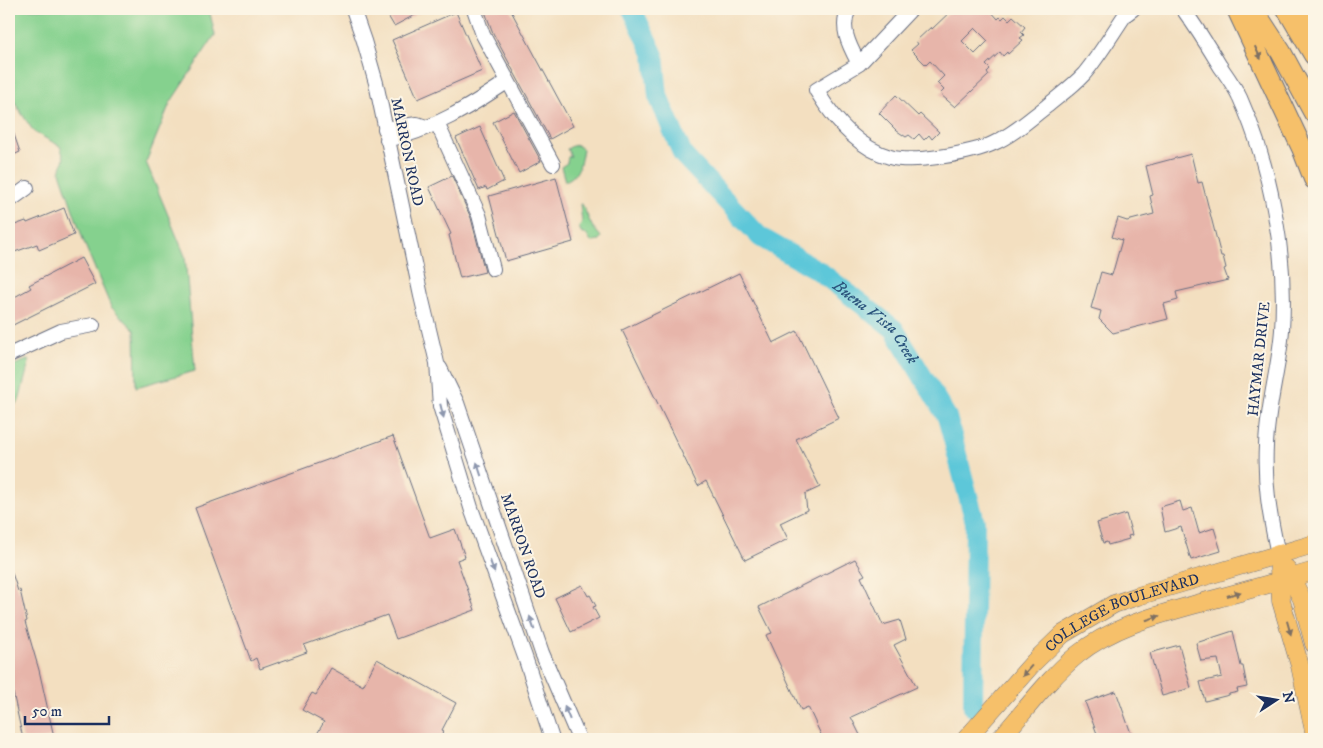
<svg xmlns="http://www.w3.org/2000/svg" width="1323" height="748" font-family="'IM FELL DW Pica',serif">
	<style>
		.green { fill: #85d18e; stroke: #508076 }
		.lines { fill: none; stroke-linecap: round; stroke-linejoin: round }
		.river { stroke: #5dc7d9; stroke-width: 20 }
		.building { fill: #e7b5aa; fill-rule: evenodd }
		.minor-casing { stroke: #676d80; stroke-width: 16 }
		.major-casing { stroke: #676d80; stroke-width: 19 }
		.highway-casing { stroke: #676d80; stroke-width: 22 }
		.minor { stroke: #fff; stroke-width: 14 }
		.major { stroke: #f6c06b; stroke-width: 18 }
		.highway { stroke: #f6c06b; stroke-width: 20 }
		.oneway { fill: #7e7064 }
		.oneway2 { fill: #8d97ae }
		.labels { text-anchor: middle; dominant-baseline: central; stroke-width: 4; stroke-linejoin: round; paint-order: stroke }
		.street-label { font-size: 15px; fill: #1b2f5e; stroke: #fcf5e5 }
		.water-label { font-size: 16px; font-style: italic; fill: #2c557d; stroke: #fcf5e5 }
	</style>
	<rect width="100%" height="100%" fill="#fcf5e5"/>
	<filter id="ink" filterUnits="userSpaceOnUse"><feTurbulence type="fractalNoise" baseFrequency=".02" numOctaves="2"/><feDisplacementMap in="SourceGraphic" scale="10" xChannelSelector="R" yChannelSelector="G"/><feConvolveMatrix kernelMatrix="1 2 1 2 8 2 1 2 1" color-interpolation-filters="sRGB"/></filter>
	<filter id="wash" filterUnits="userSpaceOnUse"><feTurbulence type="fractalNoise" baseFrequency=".0096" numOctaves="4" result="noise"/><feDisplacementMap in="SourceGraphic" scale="20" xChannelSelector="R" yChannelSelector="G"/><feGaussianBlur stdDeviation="1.12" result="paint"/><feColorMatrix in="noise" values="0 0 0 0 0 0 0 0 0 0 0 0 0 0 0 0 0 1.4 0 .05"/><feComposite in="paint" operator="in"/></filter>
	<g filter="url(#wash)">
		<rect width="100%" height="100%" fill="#f3dfc0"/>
		<path class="green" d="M9,9H209L215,35L170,103L146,162L185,256L195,371L136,387L135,330L111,307L85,245L60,172L64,158L60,146L34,132L18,108L9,90Z
			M577,145L583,149C580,164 580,175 565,181L561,167L567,163L568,157L571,156L567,149L572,146Z
			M580,204H582L592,226L601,237L599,240L591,242L586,234H582L579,227L582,222Z
			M30,359L19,401L9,411V367Z"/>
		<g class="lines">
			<path class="river" id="s1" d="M632,9L654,55L658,96L683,155L760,237L819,271L894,329L947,417L975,522L973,707"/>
		</g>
		<g id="blocks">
			<path class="building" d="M384,9H426L394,26Z
				M484,9H510L573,126L550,139L493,33Z
				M953,9H989L998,19L1000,17L1002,19L1005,16L1009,20L1013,16L1025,27L1021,32L1024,35L1020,38L1023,40L1008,54L1007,52L1003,56L1000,52L986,65L990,69L987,72L989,75L955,107L940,94L944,90L937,83L944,76L930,61L926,65L911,50L918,44L916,41L931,27L932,29ZM975,28L988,41L975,54L962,41Z
				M456,12L482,71L418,99L392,40Z
				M896,95L918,116L920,114L939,132L932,139L929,135L924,140L919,134L914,139L909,135L906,137L897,131L879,113Z
				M514,111L541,161L519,173L493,122Z
				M10,123L20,152L9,157V124Z
				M480,127L504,181L487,190L486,187L479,190L456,138Z
				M1191,154L1198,183L1202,182L1221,256H1223L1226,268L1224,269L1228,280L1176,292L1178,300L1164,304L1168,319L1113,333L1099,319L1101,311L1091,308L1101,272L1112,275L1122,240L1112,237L1118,218L1127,221L1154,214L1150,196L1153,195L1146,166Z
				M452,176L471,218L485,272L460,278L449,235L451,234L429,187Z
				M556,177L573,242L506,261L489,196Z
				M64,208L74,235L39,250L37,244L9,254V227L26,221L27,223Z
				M81,258L95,284L9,327V300L31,288L29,285Z
				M739,273L773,343L797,331L839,418L796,439L820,487L805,494L807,510L780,523L788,539L745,560L706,481L698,486L622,330Z
				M393,436L430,538L455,529L465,557L457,560L475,610L396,639L387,615L304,645L307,652L260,669L256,658L251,661L195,508Z
				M1180,501L1183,511L1192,508L1199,533L1214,528L1221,551L1191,560L1181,527L1165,532L1160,507Z
				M1126,514L1132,535L1128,536L1129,539L1108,545L1107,542L1103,543L1097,523Z
				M855,559L865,575L861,577L883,625L900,620L906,639L894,645L917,687L851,717L862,739H823L808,707L801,710L766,635L772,633L759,607Z
				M10,567L18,591L20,590L27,621L25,622L39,670L54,737L42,739H23L9,674V568Z
				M582,585L588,596L590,595L596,606L593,607L599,618L571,632L555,598Z
				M1233,631L1241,666H1243L1247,687L1237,689L1238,692L1229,694V695L1205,701L1200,682L1222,677L1218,659L1201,661L1196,643Z
				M1179,645L1191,688L1162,696L1150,653Z
				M377,659L456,703L442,730L444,731L439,739H314L324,722L302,710L312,693L316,695L331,668L363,686Z
				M1116,691L1133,739H1099L1085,702Z"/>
		</g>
	</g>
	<g filter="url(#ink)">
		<use href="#blocks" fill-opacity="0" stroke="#676d80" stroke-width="1"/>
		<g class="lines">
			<defs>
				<path id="minor" d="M353,9L364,41L376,83L421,296L437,363L440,406L472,511L525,657L552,739
					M474,9L483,35L553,164
					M849,9C839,28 850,47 859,64
					M911,9L859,64L816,90C833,118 858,148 890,157C913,164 973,153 994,143C1014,134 1030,119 1047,106C1059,96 1073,86 1084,74C1099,56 1112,34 1125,15L1133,9
					M1183,9C1196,27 1208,46 1220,66C1227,76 1235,87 1240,98C1271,167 1287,254 1282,330C1279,369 1267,407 1266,446C1264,483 1270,518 1278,554
					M437,123L479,215L493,269
					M385,129L417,124L426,127
					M387,140C431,131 471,106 508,81
					M9,201L27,188
					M9,355L61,331L93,325
					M440,368L457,403L542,653L579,739"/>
				<g id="major">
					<path d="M1278,554L1281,601L1300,666L1314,731"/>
					<path d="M1286,568L1302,599L1314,644"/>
					<path id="s2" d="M966,739L1034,662L1063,634L1114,604L1138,596L1314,544"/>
					<path d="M1000,739C1025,711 1048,679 1077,655C1115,624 1166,613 1211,600C1246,591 1280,581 1314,571"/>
				</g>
				<path id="highway" d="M1237,9L1302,148L1314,179
					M1253,9L1281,52L1314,113
					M1287,9L1314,55
					M1302,9L1314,25"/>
			</defs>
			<use href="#minor" class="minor-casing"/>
			<use href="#major" class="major-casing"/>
			<use href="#highway" class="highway-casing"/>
			<use href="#minor" class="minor"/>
			<use href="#major" class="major"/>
			<use href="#highway" class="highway"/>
		</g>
		<defs><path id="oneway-solid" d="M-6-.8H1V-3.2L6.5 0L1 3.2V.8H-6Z" transform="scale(1.25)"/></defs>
		<g class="oneway">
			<use href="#oneway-solid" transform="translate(1258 53) rotate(65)"/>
			<use href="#oneway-solid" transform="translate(1234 594) rotate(-16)"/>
			<use href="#oneway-solid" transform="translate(1153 618) rotate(-17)"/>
			<use href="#oneway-solid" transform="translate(1289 628) rotate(74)"/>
			<use href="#oneway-solid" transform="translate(1027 671) rotate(131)"/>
		</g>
		<g class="oneway2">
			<use href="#oneway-solid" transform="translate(442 411) rotate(76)"/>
			<use href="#oneway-solid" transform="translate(479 469) rotate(-108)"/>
			<use href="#oneway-solid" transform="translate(492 566) rotate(70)"/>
			<use href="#oneway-solid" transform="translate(532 623) rotate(-109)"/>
			<use href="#oneway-solid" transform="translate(567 713) rotate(-112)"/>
		</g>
	</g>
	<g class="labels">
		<g class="street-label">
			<text transform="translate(407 152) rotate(78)">MARRON ROAD</text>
			<text transform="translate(1259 359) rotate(-84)">HAYMAR DRIVE</text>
			<text transform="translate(523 546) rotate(71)">MARRON ROAD</text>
			<text stroke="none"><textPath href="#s2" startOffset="206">COLLEGE BOULEVARD</textPath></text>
		</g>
		<g class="water-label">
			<text stroke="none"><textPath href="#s1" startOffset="414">Buena Vista Creek</textPath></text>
		</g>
	</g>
	<rect width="1323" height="748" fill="none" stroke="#fcf5e5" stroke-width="30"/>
	<g transform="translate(1276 700) rotate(78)" stroke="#fcf5e5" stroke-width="4" paint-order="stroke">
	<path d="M0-4L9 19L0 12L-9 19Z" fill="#1b2f5e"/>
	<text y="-8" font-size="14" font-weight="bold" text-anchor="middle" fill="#1b2f5e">N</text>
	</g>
	<path d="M25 716v8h84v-8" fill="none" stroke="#1b2f5e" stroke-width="2.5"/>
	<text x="32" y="716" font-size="15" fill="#1b2f5e" stroke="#fcf5e5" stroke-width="4" paint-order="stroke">50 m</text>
</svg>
